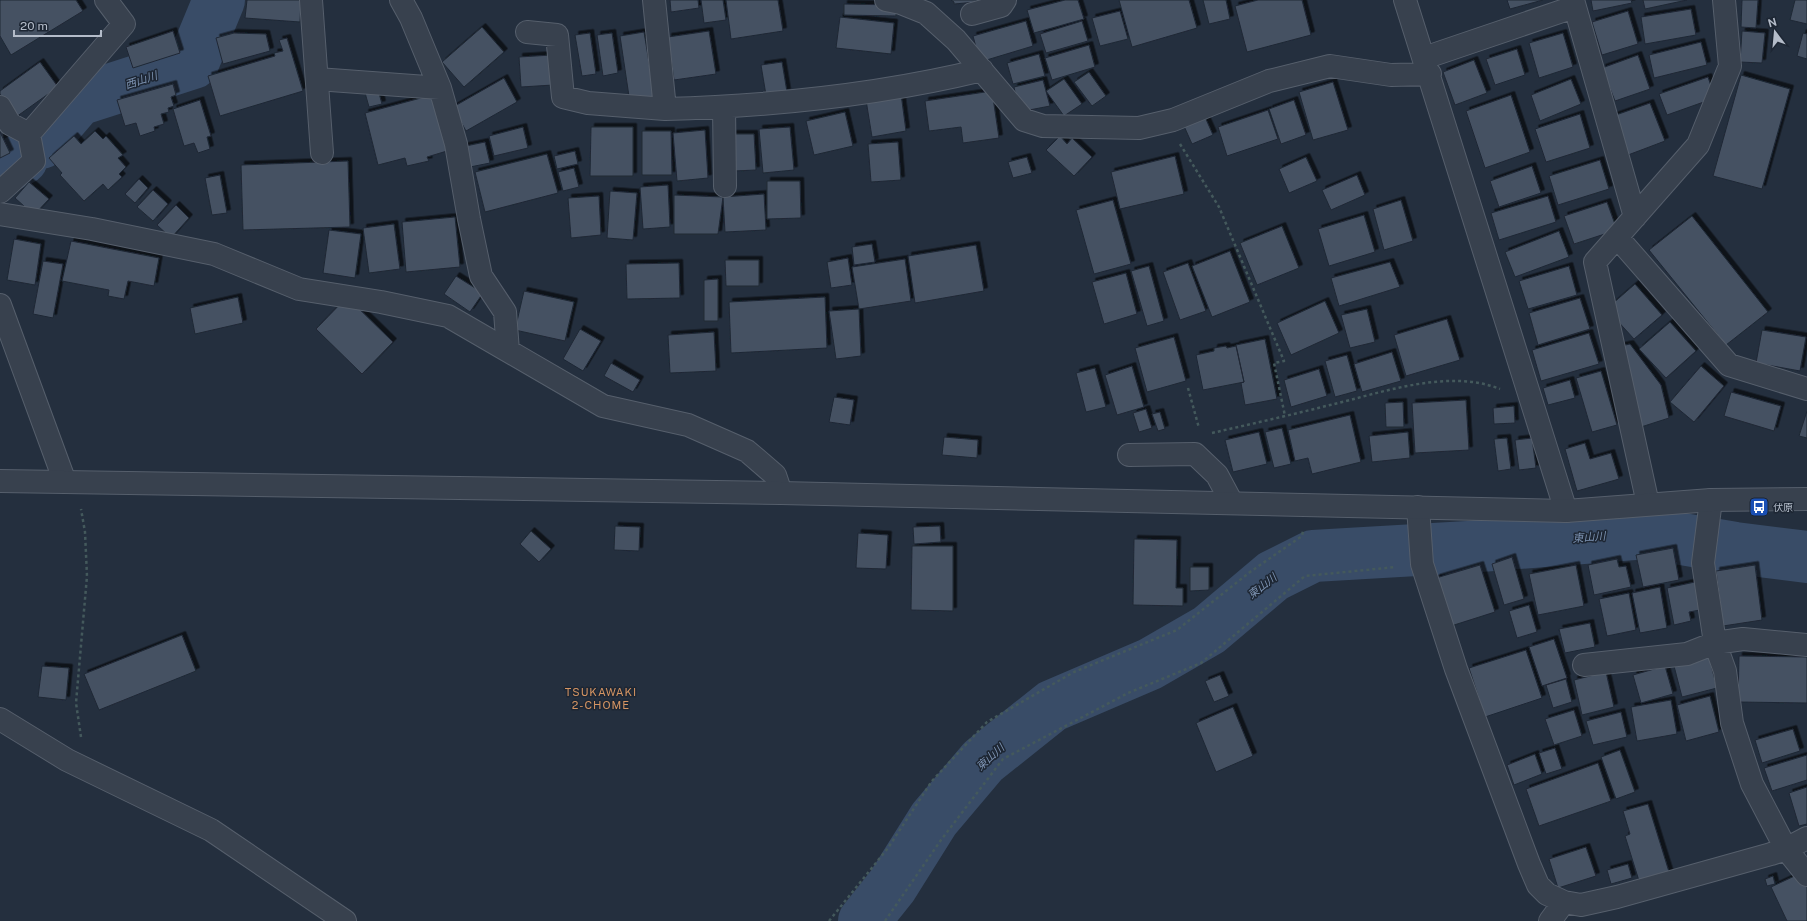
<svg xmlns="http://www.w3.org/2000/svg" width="1807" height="921" font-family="'Public Sans','Noto Sans JP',sans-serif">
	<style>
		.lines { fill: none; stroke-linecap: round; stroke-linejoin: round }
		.river { stroke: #394c67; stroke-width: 52 }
		.building { fill: #455162; stroke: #1f2835; filter: url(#shadow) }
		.minor-casing { stroke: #565f6c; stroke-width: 24 }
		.tertiary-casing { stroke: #565f6c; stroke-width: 24 }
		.path { stroke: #44595c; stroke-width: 2.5; stroke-dasharray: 3 3; stroke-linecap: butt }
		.minor { stroke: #38414e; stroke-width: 22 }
		.tertiary { stroke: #38414e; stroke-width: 22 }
		.labels { text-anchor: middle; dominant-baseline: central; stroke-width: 3; stroke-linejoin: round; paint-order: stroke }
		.poi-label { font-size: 10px; fill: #b4bcc9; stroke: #1d2633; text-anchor: start }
		.water-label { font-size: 11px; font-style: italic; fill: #7c92b1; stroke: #1d2633 }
		.neighbourhood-label { font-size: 11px; letter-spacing: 1px; fill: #d59563; stroke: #1d2633 }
	</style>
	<defs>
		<filter id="shadow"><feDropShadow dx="3.5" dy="-3.5" stdDeviation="0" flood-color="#0009"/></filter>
	</defs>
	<rect width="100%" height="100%" fill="#242f3e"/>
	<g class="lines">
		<path class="river" d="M41,143L78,100L193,63L219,0
			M0,170L22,159
			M864,921L892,886L934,819L983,761L1052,706L1150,664L1209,630L1273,576L1313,556L1468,547L1647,533L1735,548L1807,557"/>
	</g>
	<path class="building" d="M0,0H76L83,11L11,55L0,36Z
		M247,0H301L300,22L245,18Z
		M670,0H698L699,8L671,12Z
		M701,0H723L726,20L704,23Z
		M726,0H778L783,31L731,39Z
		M951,0H976V2L954,4V2Z
		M1065,0H1078L1084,19L1034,33L1027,10Z
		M1119,0H1189L1197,28L1132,47Z
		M1203,0H1226L1230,19L1209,24Z
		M1258,0H1302L1311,35L1247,52L1235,6Z
		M1507,0H1543L1510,9Z
		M1591,0H1631L1632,3L1593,11Z
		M1643,0H1687L1645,9Z
		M1742,0H1758L1756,28L1741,27Z
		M1795,0H1807V24L1790,20Z
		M844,4L896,5V16L844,15Z
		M1691,9L1696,35L1645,44L1641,17Z
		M1120,11L1128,39L1100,46L1092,18Z
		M1628,11L1638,44L1602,55L1592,22Z
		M840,17L894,23L891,54L836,48Z
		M1026,21L1033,46L980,62L973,36Z
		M1082,21L1088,41L1046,53L1040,34Z
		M482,27L504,52L464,87L442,62Z
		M173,31L180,53L133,68L126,47Z
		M709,31L716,74L674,80L668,37Z
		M1742,31L1765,33L1762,63L1740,62Z
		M644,32L655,99L630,103L620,36Z
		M234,33L266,34L270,51L223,64L216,38Z
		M590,33L596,74L582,76L575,35Z
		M612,33L618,73L603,76L597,35Z
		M1563,33L1573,67L1539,78L1529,43Z
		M1803,33L1807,34V59L1797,56Z
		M287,38L303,91L220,116L208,76L275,56L274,53L283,51L279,40Z
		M1701,42L1707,65L1654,78L1649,55Z
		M1089,45L1095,67L1052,80L1045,58Z
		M1517,49L1525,75L1495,85L1486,59Z
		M1039,54L1045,76L1013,84L1007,63Z
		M552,55L553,85L521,87L519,57Z
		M1638,55L1650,89L1615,101L1602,68Z
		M1474,60L1487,93L1455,105L1443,72Z
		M40,62L58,87L16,117L0,94V91Z
		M782,62L787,92L766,95L761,65Z
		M1089,72L1106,96L1092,106L1074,82Z
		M1741,75L1790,89L1762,189L1713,176Z
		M1708,77L1715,98L1667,115L1659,94Z
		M504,78L517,102L466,131L453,107Z
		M1064,79L1082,104L1064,116L1046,91Z
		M1571,79L1581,104L1540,121L1531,95Z
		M1043,80L1050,106L1024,111L1017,102L1014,87Z
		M1333,82L1348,130L1313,140L1299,92Z
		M173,84L176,95L171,97L174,106L168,108L169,112L161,114L164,124L154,127L155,131L140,136L136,123L125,126L117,100Z
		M377,86L382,104L369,107L364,89Z
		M992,91L999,138L963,143L961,127L929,131L925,101Z
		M901,94L906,131L872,137L866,100Z
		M432,95L447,151L427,157L429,161L407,166L405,158L378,165L365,113Z
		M1511,95L1530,152L1485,168L1466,111Z
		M200,100L211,136L207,137L210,149L198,153L194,143L184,146L173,109Z
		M1294,100L1306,135L1281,144L1269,109Z
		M1650,103L1665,141L1628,155L1613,116Z
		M1268,110L1278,139L1227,156L1218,127Z
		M845,112L853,146L814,155L806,121Z
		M1580,114L1590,148L1546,162L1535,129Z
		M1205,117L1213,135L1192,144L1184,126Z
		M523,127L528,148L494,156L489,136Z
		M591,127H633V176H590Z
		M790,127L794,170L763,173L759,129Z
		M705,130L708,178L677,181L673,133Z
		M95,131L103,139L106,136L123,155L118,158L126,167L119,174L122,177L108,190L103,184L84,201L60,175L62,173L49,158L74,136L81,144Z
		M642,131H671L672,175H642Z
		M0,132L10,153L0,158Z
		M733,134H754L756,170L734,171Z
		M1060,136L1067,144L1072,138L1092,157L1074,176L1046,150Z
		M485,142L490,163L465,168L461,147Z
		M898,142L901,180L871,182L868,144Z
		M575,151L578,164L557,169L554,156Z
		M547,154L558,193L485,212L475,172Z
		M1175,156L1184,194L1120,209L1111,172Z
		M1027,157L1032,173L1013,178L1008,162Z
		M1306,157L1317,181L1289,193L1279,169Z
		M1600,160L1609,189L1558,205L1549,176Z
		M348,161L350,227L243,230L241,165Z
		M1532,166L1541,193L1499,207L1490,181Z
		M574,168L579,187L563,191L558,172Z
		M220,175L227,213L212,215L205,178Z
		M1357,175L1365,195L1331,210L1322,190Z
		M139,179L148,188L135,203L125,194Z
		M767,181H800L801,218L767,219Z
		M29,182L49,199L34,215L15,198Z
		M668,185L670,227L643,229L640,187Z
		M153,190L168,204L153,221L137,207Z
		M610,191L637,193L633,240L607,238Z
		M764,194L766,230L725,232L723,197Z
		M674,195L723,197L718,234H674Z
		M599,196L601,235L571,238L568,198Z
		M1548,196L1556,222L1499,240L1491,213Z
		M1113,200L1131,264L1094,274L1076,210Z
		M1401,200L1413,241L1384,250L1373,209Z
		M1607,202L1617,230L1574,244L1564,216Z
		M176,205L189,218L171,238L157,225Z
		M1364,215L1375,252L1329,266L1318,229Z
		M1692,216L1768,312L1726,345L1649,250Z
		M455,217L460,267L406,272L402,222Z
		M394,224L400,269L369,273L363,228Z
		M1282,226L1299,268L1257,285L1240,243Z
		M329,230L361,234L355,278L323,273Z
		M1559,231L1569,257L1515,277L1505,252Z
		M14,239L41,244L35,285L7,280Z
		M71,241L159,258L154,286L128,281L124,299L108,296L109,290L62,281Z
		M872,244L875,262L854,265L852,247Z
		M976,245L984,291L915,303L908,256Z
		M1230,251L1250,302L1212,317L1192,266Z
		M848,258L852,285L831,288L827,262Z
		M905,259L911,301L859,309L852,267Z
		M725,260H759V286H726Z
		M43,261L63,264L53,318L33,314Z
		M1390,262L1400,287L1339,306L1331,278Z
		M679,263L680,298L627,299L626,264Z
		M1188,263L1206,311L1180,320L1163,272Z
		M1149,266L1164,321L1147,326L1131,271Z
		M1569,266L1577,295L1528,309L1519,281Z
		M1126,273L1137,314L1104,324L1092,282Z
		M456,276L483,293L470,312L444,294Z
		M718,279V321H704V280Z
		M1635,284L1662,315L1634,339L1614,317L1618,313L1611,305Z
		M524,291L574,302L565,341L515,330Z
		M238,297L243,323L195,334L190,308Z
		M347,297L393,342L362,374L316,329Z
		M825,297L827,348L731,353L729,302Z
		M1580,298L1590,329L1538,345L1529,313Z
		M1325,301L1339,333L1291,355L1277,323Z
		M859,309L861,356L836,359L829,311Z
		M1367,309L1375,342L1350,348L1341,315Z
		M1447,319L1460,360L1406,376L1394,335Z
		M1670,322L1696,351L1666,378L1639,349Z
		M580,329L601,341L583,371L563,359Z
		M1762,330L1806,337L1800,371L1756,363Z
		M714,332L716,371L670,373L668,335Z
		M1589,333L1599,364L1541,381L1532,350Z
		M1174,337L1186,381L1147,392L1135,348Z
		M1265,339L1277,399L1245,405L1241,383L1244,382L1236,345Z
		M1630,344L1661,385L1669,418L1641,427L1621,346Z
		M1226,346L1227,348L1236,346L1244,382L1203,390L1196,355L1214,351V348Z
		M1392,352L1401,381L1362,392L1354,364Z
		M1347,355L1357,391L1335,397L1325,361Z
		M611,363L640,380L633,392L604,376Z
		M1132,366L1144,407L1117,415L1105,375Z
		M1701,366L1724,386L1694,422L1670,402Z
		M1095,368L1106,407L1086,412L1076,373Z
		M1319,369L1327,396L1291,407L1284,380Z
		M1601,371L1617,425L1592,432L1576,378Z
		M1570,380L1575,398L1548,405L1543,388Z
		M1731,392L1781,406L1774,431L1724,416Z
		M834,397L854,400L850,425L829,422Z
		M1466,400L1469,450L1415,453L1412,403Z
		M1403,402L1404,427H1386L1385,403Z
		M1514,406L1515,423L1494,424L1493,408Z
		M1146,409L1152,428L1139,432L1133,413Z
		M1807,411V438L1799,436Z
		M1160,412L1165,429L1158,431L1152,414Z
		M1350,415L1361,462L1312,474L1308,458L1295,461L1288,430Z
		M1282,428L1291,464L1274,468L1265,432Z
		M1259,432L1267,464L1233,472L1225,440Z
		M1408,432L1410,458L1372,462L1369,436Z
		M944,437L978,440L977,458L942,455Z
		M1507,438L1511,469L1498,471L1494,439Z
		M1532,438L1536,468L1519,470L1515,440Z
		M1585,443L1590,459L1611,453L1619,479L1577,491L1565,449Z
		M615,526L640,527L639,551L614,550Z
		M940,526L941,542L914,544L913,527Z
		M531,531L551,549L539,562L520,544Z
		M858,533L888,535L886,569L856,568Z
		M1134,539L1177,540L1176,588H1183V606L1133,605Z
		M912,546H953V611L911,610Z
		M1673,548L1679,580L1643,587L1636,555Z
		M1512,557L1524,599L1504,605L1492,564Z
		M1617,559L1619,567L1626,566L1631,587L1594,595L1588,565Z
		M1480,565L1495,612L1451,626L1436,578Z
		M1576,565L1584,606L1538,615L1529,574Z
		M1755,565L1762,620L1723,626L1716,571Z
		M1190,567H1209V590L1190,591Z
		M1695,582L1700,610L1689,612L1691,621L1674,625L1667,588Z
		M1660,587L1667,628L1640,633L1632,593Z
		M1629,593L1636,630L1607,636L1599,599Z
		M1529,605L1537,632L1517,638L1509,611Z
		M1590,623L1595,647L1565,653L1559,629Z
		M182,635L196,671L99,710L84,674Z
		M1554,639L1567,678L1542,686L1529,647Z
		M1526,650L1542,698L1485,717L1469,668Z
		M1739,656L1807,657V703L1738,702Z
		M1709,657L1717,688L1682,697L1674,666Z
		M42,666L69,668L66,700L38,697Z
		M1665,666L1673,694L1641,703L1633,675Z
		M1606,672L1614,707L1582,715L1574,680Z
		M1220,675L1229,696L1214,702L1205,681Z
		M1566,679L1572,702L1553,708L1546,685Z
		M1710,696L1719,732L1686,741L1677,705Z
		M1671,700L1677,734L1637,741L1631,707Z
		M1233,707L1253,756L1216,772L1196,723Z
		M1574,710L1582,736L1554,745L1545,719Z
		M1621,712L1627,737L1593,745L1586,721Z
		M1793,729L1800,751L1762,763L1755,740Z
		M1555,748L1562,769L1546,774L1539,753Z
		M1620,750L1635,792L1616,799L1601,757Z
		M1535,754L1542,774L1514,785L1507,765Z
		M1807,755V780L1772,791L1764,768Z
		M1598,763L1611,801L1539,826L1526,789Z
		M1807,787V824L1799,826L1789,793Z
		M1648,804L1670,875L1640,884L1625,836L1630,834L1623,811Z
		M1586,847L1596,876L1558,888L1549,859Z
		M1628,864L1632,878L1611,884L1607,870Z
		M1801,873L1807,886V921H1787L1771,887Z
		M1773,876L1775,884L1767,886L1765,879Z"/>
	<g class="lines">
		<defs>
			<path id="minor" d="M311,0L322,153
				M401,0L411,18L440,88L456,144L469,219L481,276L505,312L508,351
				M654,0L665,109C771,106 879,95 982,70
				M886,0L901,3L926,13L956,40L1024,120L1043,126L1139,128L1173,120L1269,81L1330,66L1391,75L1430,74
				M1405,0L1566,511
				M1573,0L1635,217
				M972,14L1001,6L1005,0
				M527,32L557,35L563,97L588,103L665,109
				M1424,58L1574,7
				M317,79L440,88
				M0,107L10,124L29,134
				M724,107L725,186
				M0,192L34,161L29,134L124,24L106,0
				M0,214L92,229L214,254L299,289L381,302L448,316L603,406L688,425L747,451L775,475L781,493
				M1617,237L1729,365L1807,389
				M0,305L65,482
				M1129,455L1195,454L1217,475L1232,503
				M1711,500L1703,563L1715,643L1725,671L1732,723L1752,784L1786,849L1807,875
				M1648,504L1595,262L1698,145L1730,66L1724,0
				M1418,507L1422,564L1456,669L1529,864L1538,885L1547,894L1564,902L1581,905L1617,897L1771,854L1786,849L1807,838
				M1584,665L1687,654L1715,643L1743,639L1807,645
				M0,719L67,760L211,830L345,921
				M1550,921L1564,902"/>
			<path id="tertiary" d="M0,481L781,493L1566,511L1711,500L1807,499"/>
		</defs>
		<use href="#minor" class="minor-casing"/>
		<use href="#tertiary" class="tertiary-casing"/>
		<path class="path" d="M1180,144L1219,207L1284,361L1274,363L1285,416
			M1188,388L1199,428
			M1212,433C1251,424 1291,415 1330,405C1381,393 1448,368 1500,389
			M81,737L76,703L87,576L85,532L81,509
			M829,921L888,848L932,781L987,722L1074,672L1177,630L1250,572L1302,536L1303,531
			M885,921L941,840L1003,759L1128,693L1201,663L1305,576L1396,567"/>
		<use href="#minor" class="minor"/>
		<use href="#tertiary" class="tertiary"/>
	</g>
	<defs>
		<symbol id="bus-square" viewBox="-11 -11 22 22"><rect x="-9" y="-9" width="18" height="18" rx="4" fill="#1a4fb4" stroke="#1d2633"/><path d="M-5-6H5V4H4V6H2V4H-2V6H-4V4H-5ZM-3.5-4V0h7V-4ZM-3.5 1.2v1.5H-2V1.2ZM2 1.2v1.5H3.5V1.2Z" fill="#fff"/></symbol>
	</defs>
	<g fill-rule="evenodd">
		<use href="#bus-square" x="1748" y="496" width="22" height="22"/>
	</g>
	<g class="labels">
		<g class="poi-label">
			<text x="1773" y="507">伏原</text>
		</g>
		<g class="water-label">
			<text transform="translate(141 80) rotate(-18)">西山川</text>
			<text transform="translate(1589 537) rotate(-4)">東山川</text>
			<text transform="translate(1262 586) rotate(-38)">東山川</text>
			<text transform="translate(990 757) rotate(-42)">東山川</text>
		</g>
		<g class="neighbourhood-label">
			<text x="601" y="692">TSUKAWAKI<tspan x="601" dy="13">2-CHOME</tspan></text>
		</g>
	</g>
	<g transform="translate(1775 32) rotate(344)" stroke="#1d2633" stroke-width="3" paint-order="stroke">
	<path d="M0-3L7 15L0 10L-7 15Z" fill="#b4bcc9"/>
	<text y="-6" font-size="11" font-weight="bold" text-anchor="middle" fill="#b4bcc9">N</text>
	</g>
	<path d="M14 30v6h87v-6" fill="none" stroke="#b4bcc9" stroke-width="2"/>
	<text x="20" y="30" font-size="12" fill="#b4bcc9" stroke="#1d2633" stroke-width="3" paint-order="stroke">20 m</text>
</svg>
